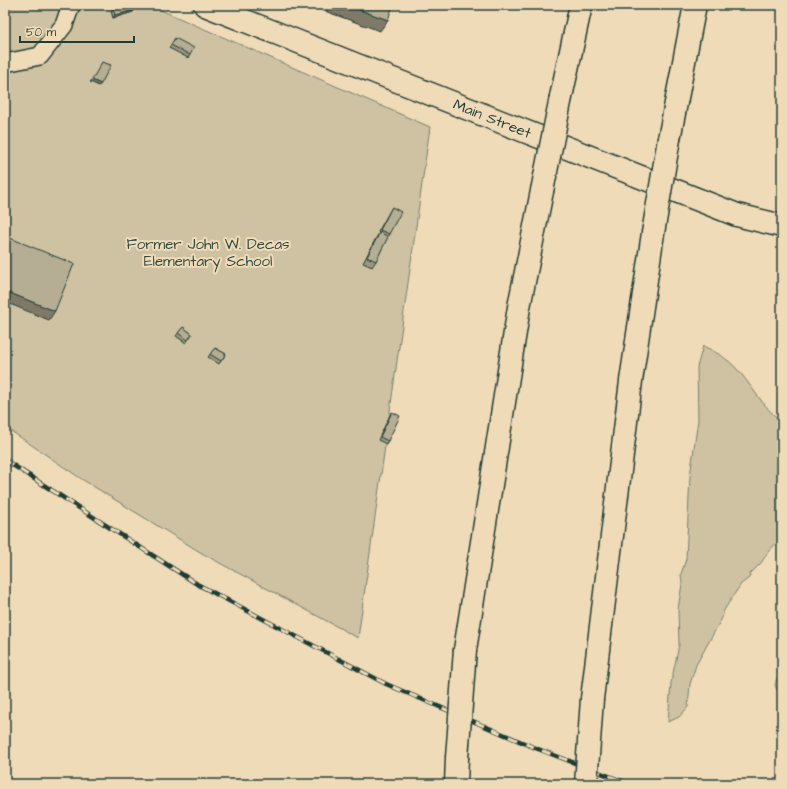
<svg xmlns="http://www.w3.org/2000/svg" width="787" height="789" font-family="'Architects Daughter',sans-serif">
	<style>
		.green { fill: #cec2a3; stroke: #76806c }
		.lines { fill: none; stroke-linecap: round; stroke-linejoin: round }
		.street-casing { stroke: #1f3d34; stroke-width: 20 }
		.secondary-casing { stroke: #1f3d34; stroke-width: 25 }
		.highway-casing { stroke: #1f3d34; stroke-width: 25 }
		.street { stroke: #f0dbb9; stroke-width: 17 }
		.secondary { stroke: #f0dbb9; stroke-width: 22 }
		.highway { stroke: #f0dbb9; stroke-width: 22 }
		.rail-casing { stroke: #1f3d34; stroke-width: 4.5 }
		.rail { stroke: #f0dbb9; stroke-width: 3; stroke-dasharray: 9; stroke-linecap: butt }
		.highway-bridge-casing { stroke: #1f3d34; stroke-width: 25; stroke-linecap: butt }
		.highway-bridge { stroke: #f0dbb9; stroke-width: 22 }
		.wall { fill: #9d967f; stroke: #1f3d34 }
		.shaded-wall { fill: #7f7a68; stroke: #1f3d34 }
		.building { fill: #b6ae94; stroke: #1f3d34 }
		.labels { text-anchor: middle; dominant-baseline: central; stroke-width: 4; stroke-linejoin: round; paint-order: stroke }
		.street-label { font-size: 15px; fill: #1f3d34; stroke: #f0dbb9 }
		.park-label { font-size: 15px; fill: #304a3f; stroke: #f0dbb9 }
	</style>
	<rect width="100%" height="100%" fill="#f0dbb9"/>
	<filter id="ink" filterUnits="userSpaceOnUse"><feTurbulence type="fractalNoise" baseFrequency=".025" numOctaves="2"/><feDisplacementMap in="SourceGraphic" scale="8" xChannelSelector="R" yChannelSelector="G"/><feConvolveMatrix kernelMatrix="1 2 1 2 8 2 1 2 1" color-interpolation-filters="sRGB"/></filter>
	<g filter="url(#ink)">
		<path class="green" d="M5,5H149L430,127L358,638L205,555L83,480L5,427Z
			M703,346C714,351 725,357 734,366C751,383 762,407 782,422V537L768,552L761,563L750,574L749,578L741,584L724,610L722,618L696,665L690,684L688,707L679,717L668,722L671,683L679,645L678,609L682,584L681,574L686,559L690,476L698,420L697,367Z
			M782,674V698L779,695L775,685L777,678Z"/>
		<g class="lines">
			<defs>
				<path id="street" d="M5,63L40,56L64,25L71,5"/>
				<g id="secondary">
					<path id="s1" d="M205,5L737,215L782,226"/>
				</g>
				<path id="highway" d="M561,97L581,5
					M669,139L695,5
					M465,650L519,307L542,191
					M592,699L631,381L653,233
					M456,784L457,758"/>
			</defs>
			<use href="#street" class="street-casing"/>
			<use href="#secondary" class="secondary-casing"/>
			<use href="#highway" class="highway-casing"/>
			<use href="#street" class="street"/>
			<use href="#secondary" class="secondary"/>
			<use href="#highway" class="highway"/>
			<defs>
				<path id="rail" d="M5,460L197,584L386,684L538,749L630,784"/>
			</defs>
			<use href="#rail" class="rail-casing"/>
			<use href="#rail" class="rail"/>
			<defs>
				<path id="highway-bridge" d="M542,191L561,97
					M653,233L669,139
					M457,758L465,650
					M586,784L592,699"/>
			</defs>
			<use href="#highway-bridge" class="highway-bridge-casing"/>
			<use href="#highway-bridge" class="highway-bridge"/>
		</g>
		<path class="wall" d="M113,8L135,10L133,12L113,18L111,11Z
			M175,38L190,55L188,58L169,48Z
			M392,207L389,234L376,261L372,267L363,263L376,238L379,233L378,232Z
			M183,327L192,334L186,343L176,336Z
			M215,348L226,354L219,364L208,357Z
			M392,412L388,441L386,444L378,440L390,415Z"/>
		<path class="shaded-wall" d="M308,5H346L388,20L380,31Z
			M135,10L133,12L113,18L115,15Z
			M92,80L101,84L99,86L90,82Z
			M5,291L55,311L49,320L5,302Z"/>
		<path class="building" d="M123,5H134L135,10L115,15L113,8Z
			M346,5H393L388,20Z
			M175,38L194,48L190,55L171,45Z
			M102,62L111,65L101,84L92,80Z
			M392,207L401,212L389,234L380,230Z
			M380,232L388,237L376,261L367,257Z
			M5,236L74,264L55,311L5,291Z
			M183,327L192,334L188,340L178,333Z
			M215,348L226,354L221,361L210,354Z
			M392,412L400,416L388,441L380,437Z"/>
	</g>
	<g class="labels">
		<g class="street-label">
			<text stroke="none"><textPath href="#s1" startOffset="309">Main Street</textPath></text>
		</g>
		<g class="park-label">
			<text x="208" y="244">Former John W. Decas<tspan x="208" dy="17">Elementary School</tspan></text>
		</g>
	</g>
	<rect width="787" height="789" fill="none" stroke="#f0dbb9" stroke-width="20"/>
	<rect x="10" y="10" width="767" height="769" fill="none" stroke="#1f3d34" stroke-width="1.5" filter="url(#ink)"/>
	<path d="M20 36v6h114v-6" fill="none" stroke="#1f3d34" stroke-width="2"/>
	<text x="26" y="36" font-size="12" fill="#1f3d34" stroke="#f0dbb9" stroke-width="3" paint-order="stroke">50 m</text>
</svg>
